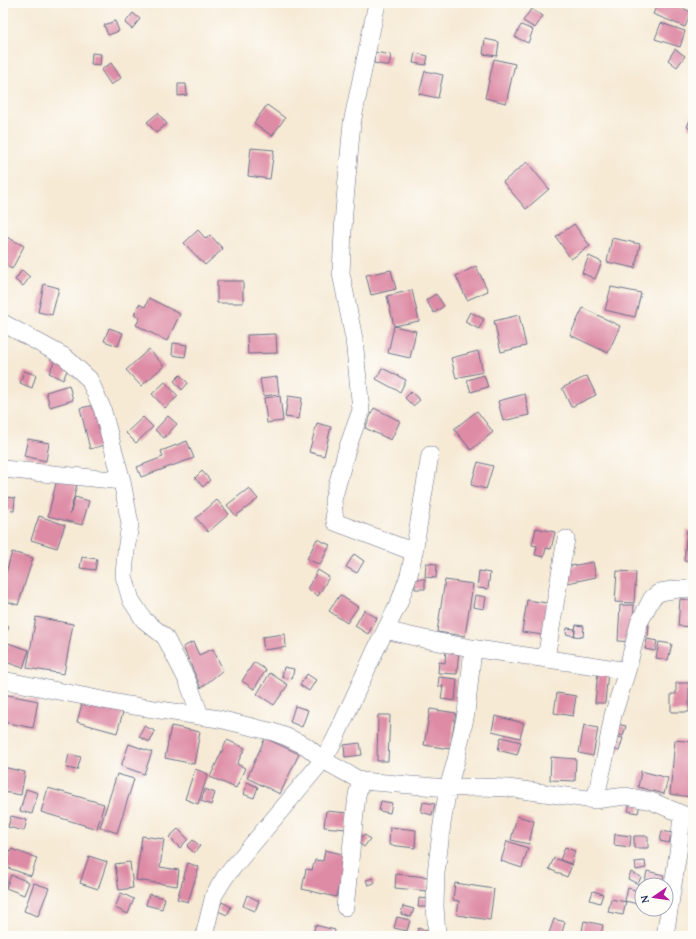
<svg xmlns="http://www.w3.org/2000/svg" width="696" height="939" font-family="'Gentium Book Plus',serif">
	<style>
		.building { fill: #de8ba6 }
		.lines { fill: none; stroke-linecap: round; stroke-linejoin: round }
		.minor-casing { stroke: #687088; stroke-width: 18 }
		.minor { stroke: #fff; stroke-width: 17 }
	</style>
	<rect width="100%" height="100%" fill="#fdfcf7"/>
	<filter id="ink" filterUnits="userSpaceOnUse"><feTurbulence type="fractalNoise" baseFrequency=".025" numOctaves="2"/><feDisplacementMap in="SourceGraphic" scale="8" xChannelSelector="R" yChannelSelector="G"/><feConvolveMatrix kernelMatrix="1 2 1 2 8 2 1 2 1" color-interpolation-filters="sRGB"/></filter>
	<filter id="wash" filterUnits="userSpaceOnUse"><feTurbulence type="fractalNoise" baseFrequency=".012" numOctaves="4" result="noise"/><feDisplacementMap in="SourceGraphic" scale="16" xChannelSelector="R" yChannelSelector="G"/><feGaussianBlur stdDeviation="0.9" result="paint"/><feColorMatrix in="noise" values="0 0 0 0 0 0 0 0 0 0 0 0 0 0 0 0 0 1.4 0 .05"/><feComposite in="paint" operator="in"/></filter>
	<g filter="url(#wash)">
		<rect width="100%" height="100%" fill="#f6ead5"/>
		<g id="blocks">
			<path class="building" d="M658,3H671L691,12L685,27L653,14Z
				M531,9L543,16L535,28L523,21Z
				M133,13L140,19L132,29L125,23Z
				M115,21L119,31L108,35L104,25Z
				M661,23L685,31L680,47L655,39Z
				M521,25L533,30L528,43L515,37Z
				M485,39L499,42L497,56L483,54Z
				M675,49L685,56L677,67L668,60Z
				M375,52L391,55L389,66L374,63Z
				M92,53L101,54L100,65L91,64Z
				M415,53L428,56L426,65L413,63Z
				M494,59L515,64L506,103L485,98Z
				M111,63L121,78L111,85L101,70Z
				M425,71L443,75L438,98L419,94Z
				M178,84H186L187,95L178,96Z
				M267,105L285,118L272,136L254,123Z
				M158,113L167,124L156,133L147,122Z
				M693,113V130L687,127Z
				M251,148L274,150L270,179L248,176Z
				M527,162L549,189L526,209L503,182Z
				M574,224L590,246L571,259L556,237Z
				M198,230L206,239L210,235L223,249L205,265L184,243Z
				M3,235L24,246L12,269L3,264Z
				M612,238L640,244L635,268L607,262Z
				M589,256L602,262L595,279L582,273Z
				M476,266L488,291L467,300L456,276Z
				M22,270L30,277L23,286L15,280Z
				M391,270L396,289L371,295L366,275Z
				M217,281H243V303H217Z
				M44,284L59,288L52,315L38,312Z
				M611,287L641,293L635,317L605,310Z
				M412,290L419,321L394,326L387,296Z
				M436,294L444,306L434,313L426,300Z
				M149,298L180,314L167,341L136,325L140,318L134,315L139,304L145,307Z
				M583,308L620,326L608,353L570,335Z
				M470,312L484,319L479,329L465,322Z
				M519,315L526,346L501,352L494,321Z
				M394,326L416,331L410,358L388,353Z
				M109,328L123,333L118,346L104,341Z
				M276,334L277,353L248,354L247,335Z
				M173,343L187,345L185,357L172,355Z
				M149,349L164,366L141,386L126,370Z
				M478,351L483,372L456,378L451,358Z
				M55,360L69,366L63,380L49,373Z
				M382,368L406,380L400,392L376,379Z
				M24,371L36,375L32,388L20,383Z
				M180,375L188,383L182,390L174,381Z
				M484,375L488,387L471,392L467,380Z
				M587,376L596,395L571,407L562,388Z
				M277,377L279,394L263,396L260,379Z
				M165,382L178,396L165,408L152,394Z
				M69,385L73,400L50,407L46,392Z
				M411,392L420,400L413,406L405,398Z
				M525,394L529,415L503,421L498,401Z
				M280,396L283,421L267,423L264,398Z
				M288,396L302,398L299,419L285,417Z
				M96,405L105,445L90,449L80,408Z
				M374,408L400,421L391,440L365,428Z
				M477,411L493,432L471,450L454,429Z
				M168,416L177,424L164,438L155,430Z
				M143,417L153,427L136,443L126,433Z
				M317,423L331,427L324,456L309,452Z
				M28,439L49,443L46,461L24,456Z
				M187,441L194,458L141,477L137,467L163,457L161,451Z
				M478,462L493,466L486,489L471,485Z
				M202,471L210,480L203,487L195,478Z
				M57,479L77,484L70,514L75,497L89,501L82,525L48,516Z
				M249,488L258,499L236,516L227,505Z
				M5,497L15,498L14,511L4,510Z
				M217,500L229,514L208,532L196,518Z
				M39,516L65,525L57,548L31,540Z
				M536,528L555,532L551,549L546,548L544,557L535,555L537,546L532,545Z
				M687,530L693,531V562L684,561Z
				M317,539L330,545L320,565L307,559Z
				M12,552L33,558L18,605L3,600V583Z
				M354,554L364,561L357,573L346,567Z
				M82,557L97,559L95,570L80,568Z
				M593,562L596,577L568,583L565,567Z
				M426,563L437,564L436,578L425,577Z
				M318,570L329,577L318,596L307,589Z
				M479,571L490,573L488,589L477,588Z
				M617,571L636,572L634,603L615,602Z
				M415,579H425V589H415Z
				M445,580L473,584L465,636L437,632Z
				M340,595L358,607L347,623L329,611Z
				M475,595L486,597L484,609L473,607Z
				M680,599L693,600V627L678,626Z
				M527,600L547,603L543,635L522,632Z
				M620,605H634L632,642L618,641Z
				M364,610L377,618L368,634L355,626Z
				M36,617L73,624L64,674L27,668Z
				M3,625L9,627L3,640Z
				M576,625L584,626L583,637L574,636Z
				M641,625H649L648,637L641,636Z
				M567,628L575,629L574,636L566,634Z
				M285,634L286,647L264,650L262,637Z
				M647,639L657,641L655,651L645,649Z
				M193,642L199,655L213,649L223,670L201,688L183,647Z
				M659,642L672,644L668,660L656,658Z
				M8,643L29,650L23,668L3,661Z
				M446,646L459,648L457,674L438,673L439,662L445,663Z
				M254,662L266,670L254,689L242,681Z
				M284,667L294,669L292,679L282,677Z
				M598,670L608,671L605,703H595Z
				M270,673L288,685L274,705L257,694Z
				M307,674L316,680L309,691L300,685Z
				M439,677L457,679L455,701L441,699L443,686H438Z
				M676,683H689V712H671V694H676Z
				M557,693L576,696L573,716L554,713Z
				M3,694L38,701L33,728L3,722Z
				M83,700L123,712L117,733L77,722Z
				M295,706L308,710L302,727L290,722Z
				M430,709L456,713L450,749L424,745Z
				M378,715H390L388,761H377Z
				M495,716L524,723L520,738L492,731Z
				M617,724L626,726L623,736L615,733Z
				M584,725L598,728L593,756L579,753Z
				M144,726L155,731L150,742L139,737Z
				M171,726L200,732L194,764L165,758Z
				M612,735L623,738L619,751L609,748Z
				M501,737L521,742L517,755L498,750Z
				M265,738L299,754L280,794L247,778Z
				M227,740L245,748L237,764L245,768L236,788L210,777Z
				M675,740L693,742V763L690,797L670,794Z
				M360,743L362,755L345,757L344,745Z
				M129,744L152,752L144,774L121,766Z
				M69,754L81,757L77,770L66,768Z
				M551,757L576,759L575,781L550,780Z
				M3,767L25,772L21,795L3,792Z
				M195,769L208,774L198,804L185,799Z
				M641,771L668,778L664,794L638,787Z
				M117,774L134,779L117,833L100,827Z
				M247,782L258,787L254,798L243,794Z
				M48,788L104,804L97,829L41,812Z
				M26,789L38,793L32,814L20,811Z
				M205,789L215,793L211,805L201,801Z
				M692,790H693V803L690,802Z
				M381,801L392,803L390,813L379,811Z
				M423,802L435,804L432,815L421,812Z
				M630,803L640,805L638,813L628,811Z
				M326,811L348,813L346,829L324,827Z
				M11,816L27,820L24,831L8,827Z
				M517,816L534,821L529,844L511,840Z
				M390,827L416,830L415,848L389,845Z
				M178,829L188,839L180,848L169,837Z
				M662,831L672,833L669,843L660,841Z
				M364,834L370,839L364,847L358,842Z
				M615,834L631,836L630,847L614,845Z
				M142,836L164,839L160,867L179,870L177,886L136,880Z
				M634,836H648V848H634Z
				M193,840L200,846L194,853L187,846Z
				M507,841L528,848L522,868L501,861Z
				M565,847L575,851L571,864L560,860Z
				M11,849L37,858L31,876L5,867Z
				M325,850L346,855L336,897L302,889L306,869L312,870L315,860L323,861Z
				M89,856L107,862L98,889L80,883Z
				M554,858L572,865L567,877L549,869Z
				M645,861L646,868L636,870L635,862Z
				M130,862L133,888L119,890L115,864Z
				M188,863L199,867L188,902L177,899Z
				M647,871L664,875L661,885H644Z
				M631,872L641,877L638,884L628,879Z
				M396,874L428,877L427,891L395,888Z
				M11,875L29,882L24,895L6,888Z
				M373,878L375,883L368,885L366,880Z
				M34,883L49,888L38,916L24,911Z
				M455,883L494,889L490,920L457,915L459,901L453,900Z
				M628,888L641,892L638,904L625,901Z
				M593,891L603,894L600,903L590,900Z
				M121,893L134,899L128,914L115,908Z
				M149,894L165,898L162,909L146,905Z
				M247,895L259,901L255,911L243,906Z
				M419,898L429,899L428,907H418Z
				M611,899L626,902L623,915L608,912Z
				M222,902L231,907L227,915L218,911Z
				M403,906L414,909L411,917L401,914Z
				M397,917L410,920L407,931L394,928Z
				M554,919L565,922L561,936H548Z
				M584,921L603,925L601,936H581Z
				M315,925L335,930L334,936H313Z
				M418,928L430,932L428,936H416Z"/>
		</g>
	</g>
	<g filter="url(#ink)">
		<use href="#blocks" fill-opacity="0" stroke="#687088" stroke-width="1"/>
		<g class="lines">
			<defs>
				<path id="minor" d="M377,3L352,123L344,211L341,273L354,339L361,410L347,449L333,500L335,522L414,552
					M3,323L65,357L89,379L102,408L122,481L130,524L126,551L124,576L131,600L144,620L165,637L188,682L200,715
					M3,469L122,481
					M386,630C465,651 547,657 627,671
					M546,658L566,539
					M3,680L128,705L219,719L273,732L287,737L306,746L323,760L361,781L448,788L479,787L508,788L595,800L626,796L651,801L682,814L693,820
					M595,800L605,758L613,715L627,671L639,623L652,598L660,592L678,589H693
					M345,907L357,795L361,781
					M204,936L214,895L225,877L323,760L334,741L376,649L399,603L409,575L414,552L430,455
					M437,936L435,906L436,873L442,824L448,788L456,760L466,713L473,649
					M665,936L679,846L682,814"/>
			</defs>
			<use href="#minor" class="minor-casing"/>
			<use href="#minor" class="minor"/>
		</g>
	</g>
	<rect width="696" height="939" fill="none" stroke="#fdfcf7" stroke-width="16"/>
	<g transform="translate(654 897) rotate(257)"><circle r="19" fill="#fdfcf7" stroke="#a3aaba"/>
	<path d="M0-3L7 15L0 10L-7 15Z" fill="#b5179e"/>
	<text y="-6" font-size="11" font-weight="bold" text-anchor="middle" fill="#1b2f5e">N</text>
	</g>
</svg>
